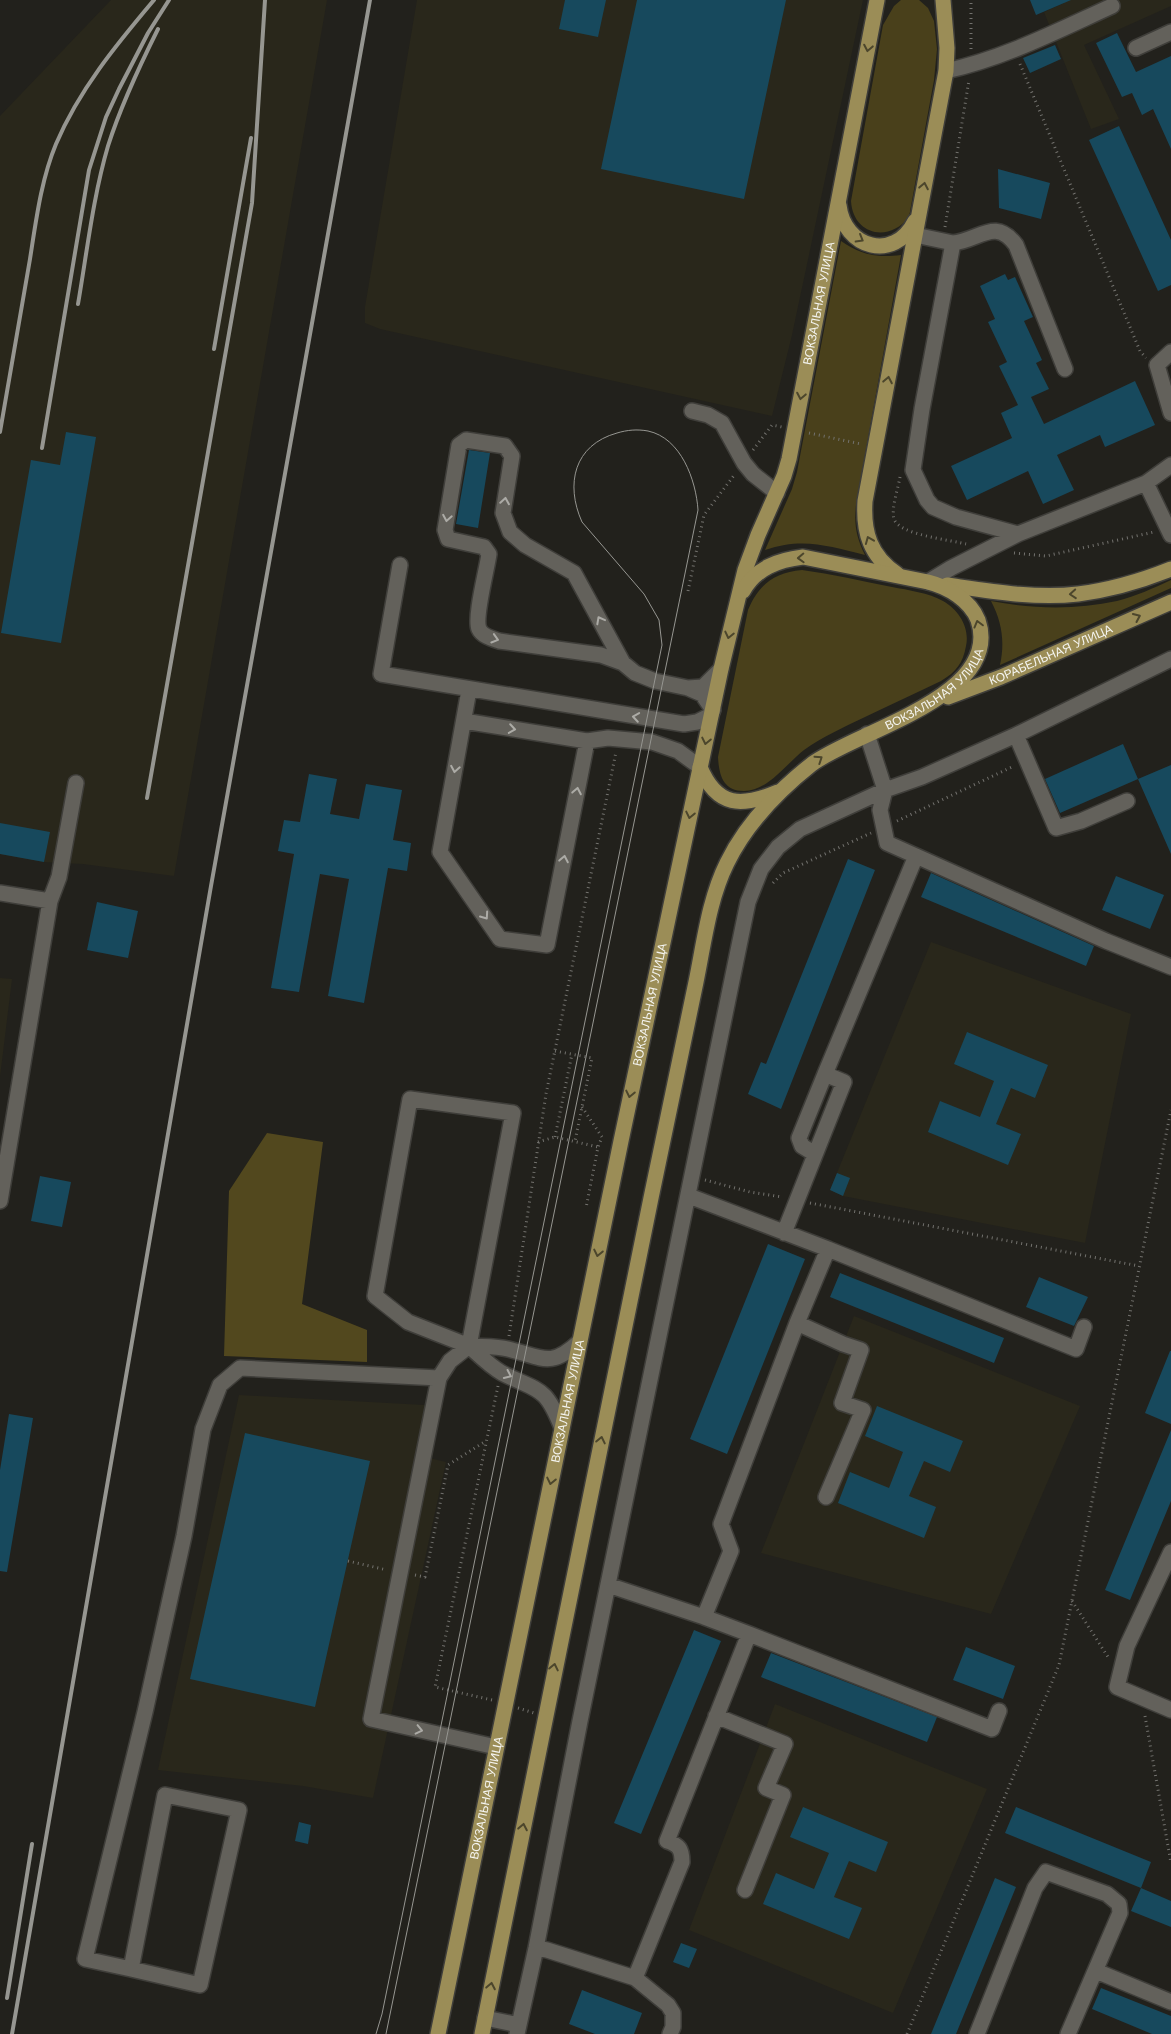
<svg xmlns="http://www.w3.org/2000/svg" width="1171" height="2034" font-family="'Work Sans',sans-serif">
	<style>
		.built { fill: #29271b }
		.green { fill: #49401b }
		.forest { fill: #52481e }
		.building { fill: #17495d }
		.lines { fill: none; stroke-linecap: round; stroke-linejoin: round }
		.minor-casing { stroke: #3f3e3a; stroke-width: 18 }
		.major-casing { stroke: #3f3e3a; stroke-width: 18 }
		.path { stroke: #73726e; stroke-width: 3; stroke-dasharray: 1 4; stroke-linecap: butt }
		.minor { stroke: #63615b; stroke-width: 15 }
		.major { stroke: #9b8d57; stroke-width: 15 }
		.tram { stroke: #969691; stroke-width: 1 }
		.rail { stroke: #969691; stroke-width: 4 }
		.oneway { stroke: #4c462c }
		.oneway2 { stroke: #acaba6 }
		.labels { text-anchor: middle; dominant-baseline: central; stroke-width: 4; stroke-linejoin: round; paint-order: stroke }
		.street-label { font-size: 12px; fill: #f5f5f1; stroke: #0b0b08 }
	</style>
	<rect width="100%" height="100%" fill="#22211c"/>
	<path class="built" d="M111,0H327L174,876L83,864L44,862L0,854V116Z
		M417,0H863L792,335L772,416L380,329L365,323V307Z
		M1063,0H1171V6L1084,45L1119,119L1091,129L1044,12L1064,3Z
		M931,942L1131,1014L1085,1243L843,1196L830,1190Z
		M0,978L12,979L0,1077Z
		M854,1316L1080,1406L991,1614L761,1553Z
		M239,1395L443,1406L429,1458L446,1462L373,1798L303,1786L158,1770Z
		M775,1704L987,1789L893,2013L689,1930Z"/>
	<path class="green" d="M901,0H919L928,8L934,21L937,49L934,80L909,217C889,243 853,235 851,201L883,25L894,6Z
		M841,241C861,255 877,258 901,255L856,505C854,524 856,537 865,555C828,546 803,537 765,550L792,489L797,472Z
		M802,570C832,574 862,581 892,587C908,590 929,593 943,601C959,610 970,628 966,646C963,663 956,672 941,681C916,693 890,705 865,717C844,727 822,737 804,750C787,763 768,791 744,791C723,791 719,775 718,757L748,610C759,584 774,573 802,570Z
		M1171,580V588L1000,665C1005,642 1002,622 991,601C1032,609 1076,610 1117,601C1136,596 1154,588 1171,580Z"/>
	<path class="forest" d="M267,1133L323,1142L302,1304L367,1330V1362L224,1356L229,1191Z"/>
	<path class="building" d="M565,0H606L598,37L559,29Z
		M637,0H786L744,199L601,169Z
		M1030,0H1071L1036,15Z
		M1117,33L1136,72L1171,56V149L1153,109L1142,115L1132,93L1122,97L1096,43Z
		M1055,45L1061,59L1030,73L1023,58Z
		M1119,126L1171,240V285L1158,291L1089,140Z
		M998,169L1050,183L1041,219L999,208Z
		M1005,274L1008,280L1015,277L1033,317L1024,321L1042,360L1036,363L1049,389L1031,397L1044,424L1135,381L1155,425L1105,447L1100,435L1057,455L1074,490L1043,504L1028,471L967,500L951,466L1012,438L1001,413L1018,405L999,366L1007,362L988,322L995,319L980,286Z
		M66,432L96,437L61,643L1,633L31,460L60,465Z
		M469,450L490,453L478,528L456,524Z
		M1123,744L1138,779L1060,813L1045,779Z
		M1171,765V854L1138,779Z
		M309,774L337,779L330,814L359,819L366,784L402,790L393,840L411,843L407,871L388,868L364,1003L328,996L349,879L320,874L299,992L271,988L294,854L278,851L284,820L300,822Z
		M0,823L50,832L44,862L0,854Z
		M848,859L875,870L781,1109L748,1094L761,1062L766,1064Z
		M931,873L1094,946L1086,966L921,897Z
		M1116,876L1164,895L1150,929L1102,910Z
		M97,902L138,911L128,958L87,950Z
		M967,1032L1048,1065L1035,1098L1011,1088L996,1124L1021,1134L1008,1165L928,1132L940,1101L980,1117L994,1081L954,1064Z
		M837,1173L850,1178L843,1196L830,1190Z
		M40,1176L71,1182L62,1227L31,1221Z
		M768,1244L805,1259L727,1454L690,1439Z
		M840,1273L1004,1338L994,1363L830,1297Z
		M1039,1277L1088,1297L1074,1326L1026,1307Z
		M1170,1351H1171V1424L1145,1413Z
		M877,1406L963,1441L950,1472L924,1461L909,1496L936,1507L924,1538L838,1503L850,1472L889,1488L903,1452L865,1436Z
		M9,1414L33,1418L7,1572L0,1571V1470Z
		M1171,1430V1501L1130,1600L1105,1590Z
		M245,1433L370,1461L315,1707L190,1679Z
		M694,1630L721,1641L641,1834L614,1823Z
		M966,1647L1015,1666L1003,1699L953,1680Z
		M771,1653L937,1717L927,1742L761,1677Z
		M803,1807L888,1842L876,1872L849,1861L834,1897L862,1908L849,1939L763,1904L776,1873L814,1889L829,1853L790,1837Z
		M1016,1807L1151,1862L1141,1888L1005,1833Z
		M299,1822L311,1825L308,1844L295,1841Z
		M995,1878L1016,1887L956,2034H931Z
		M1141,1888L1171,1901V1927L1131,1911Z
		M681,1943L697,1949L689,1968L673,1962Z
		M1101,1988L1171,2016V2034H1152L1092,2009Z
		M582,1990L642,2013L634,2034H595L569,2024Z"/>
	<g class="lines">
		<defs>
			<path id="minor" d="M1136,48L1171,32
				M946,71C1005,58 1057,31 1112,6
				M915,235L953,243L922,409L913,470L927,500L933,507L956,517L1018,534
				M953,243C980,240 995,217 1016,245L1065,369
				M1171,352L1157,365L1171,413
				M692,411L708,415L722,423L744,463L753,474L777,493
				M1146,483L1171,535
				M400,565L381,674L684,724L697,722L711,715
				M928,582L951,568L1018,534L1146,483L1171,465
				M623,663L601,655L499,641C493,639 482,636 479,629C474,618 487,569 489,554L484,547L448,539L445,530L459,445L466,440L505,446L512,456L503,513L510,532L525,545L574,573L623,663L635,673L655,681L688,688L702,694L713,710
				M688,688L703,687L721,669
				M469,690L440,852L500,939L547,945L587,741
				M464,721L587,741L608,738L652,742L678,751L700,767
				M867,734L885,790L880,810L887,843L1106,941L1171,967
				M1016,735L1056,828L1081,821L1127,801
				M0,893L50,901
				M410,1099L513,1113L469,1346L408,1322L375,1296Z
				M815,1154L802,1146L799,1138L825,1074
				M689,1196L828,1249L797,1323L721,1524L731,1551L704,1617
				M0,1201L50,901L59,877L76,783
				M784,1233L844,1082L825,1074L916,856
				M828,1249L1076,1349L1084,1327
				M797,1323L843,1344L861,1350L842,1403L863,1410L826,1497
				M469,1346C479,1355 490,1366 502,1373C539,1392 545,1385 562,1428
				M1171,1552L1127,1646L1117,1687L1171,1710
				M608,1585L704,1617L749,1634L667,1841C679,1845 682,1849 682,1862L635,1978
				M749,1634L992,1729L999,1711
				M716,1716L785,1744L766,1788L783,1795L745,1890
				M496,1747L371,1719L439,1378L450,1361L469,1346C481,1347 496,1346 508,1349C542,1357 550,1369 579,1342
				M165,1795L239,1810L200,1985L131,1969Z
				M536,1948L547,1950L635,1978L668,2005L673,2013V2027L670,2034
				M131,1969L85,1959L145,1712L184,1536L203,1429L220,1385L240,1368L439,1378
				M1096,1971L1171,2002
				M485,2018L519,2025
				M517,2034L536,1948L580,1721L748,902L761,869L778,847L800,829L885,790L922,777L1016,735L1171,659
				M977,2034L1035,1888L1046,1872L1107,1894L1119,1904L1120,1913L1068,2034"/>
			<g id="major">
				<path d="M839,205C844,248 894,263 915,221"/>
				<path d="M897,574C870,556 863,532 865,501L946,71L947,48L943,0"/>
				<path d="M947,585C989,591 1035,599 1078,594C1110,590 1141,581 1171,569"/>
				<path id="s1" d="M948,697L1001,677L1171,602"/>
				<path d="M700,767C717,808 742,807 778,792"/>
				<path id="s2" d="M438,2034L621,1141L721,669L745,570L758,535L784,476L789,459L877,0"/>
				<path id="s3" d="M482,2034C538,1755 594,1477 651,1198C666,1126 681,1054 696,982C704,943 709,899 727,863C746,824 778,791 812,764C856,731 1004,696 978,620C970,600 948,587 928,582L803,557C778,560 756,568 743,591"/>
			</g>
		</defs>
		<use href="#minor" class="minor-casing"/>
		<use href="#major" class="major-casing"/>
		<path class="path" d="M971,49V0
			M1020,64L1140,351L1146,358
			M945,227L969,80
			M809,433L861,444
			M753,450L772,425L782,427
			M900,477C898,489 891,508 894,519C899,535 951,540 966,544
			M1014,553L1046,556L1154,532
			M688,591L704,515L735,474
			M897,821L1014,766
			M773,883L783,873L871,833
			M555,1051L592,1058L575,1141
			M582,1107L602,1137L598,1147L586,1208
			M555,1137L572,1054
			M538,1142L555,1137L598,1147
			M705,1180L750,1192L782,1197
			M810,1203L1139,1266
			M509,1336L546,1094L616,752
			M348,1561L387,1570
			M415,1575L425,1577L448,1465L486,1441
			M1072,1601L1108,1657
			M492,1700L435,1687L498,1386
			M518,1708L534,1713
			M1145,1716L1171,1863
			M907,2034L1059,1665L1171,1110"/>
		<use href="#minor" class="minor"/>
		<use href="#major" class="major"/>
		<path class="tram" d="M376,2034L382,2014L662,645L659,620L644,594L582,522C565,484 574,445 617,433C627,430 637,429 648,431C681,438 696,480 698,510L386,2034"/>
		<path class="rail" d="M78,304C87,252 93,197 108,146C121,105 139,67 158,29
			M214,349L251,138
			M0,432C10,374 20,317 30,259C36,221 41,180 56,144C79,90 116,45 154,0
			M42,448L89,170L106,117L119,89L148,33L169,0
			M147,798L252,203L265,0
			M7,1998L32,1844
			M12,2034L211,886L370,0"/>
	</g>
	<defs><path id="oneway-chevron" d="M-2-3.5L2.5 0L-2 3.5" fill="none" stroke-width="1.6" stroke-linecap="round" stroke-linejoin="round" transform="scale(1.25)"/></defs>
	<g class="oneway">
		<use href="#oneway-chevron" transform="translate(868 48) rotate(101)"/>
		<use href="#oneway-chevron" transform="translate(924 186) rotate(-79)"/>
		<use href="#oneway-chevron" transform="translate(860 239) rotate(30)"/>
		<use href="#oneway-chevron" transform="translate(888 380) rotate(-79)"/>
		<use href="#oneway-chevron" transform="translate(801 396) rotate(101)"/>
		<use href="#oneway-chevron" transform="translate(869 540) rotate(-112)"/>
		<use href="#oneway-chevron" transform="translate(801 558) rotate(178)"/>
		<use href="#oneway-chevron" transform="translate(1073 594) rotate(176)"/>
		<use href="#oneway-chevron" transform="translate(1137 617) rotate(-24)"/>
		<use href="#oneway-chevron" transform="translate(978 624) rotate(-105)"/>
		<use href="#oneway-chevron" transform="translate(729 635) rotate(103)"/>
		<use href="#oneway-chevron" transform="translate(706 741) rotate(102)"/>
		<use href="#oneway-chevron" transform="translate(819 759) rotate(-34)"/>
		<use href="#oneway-chevron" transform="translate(690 815) rotate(102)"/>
		<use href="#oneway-chevron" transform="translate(630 1094) rotate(102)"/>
		<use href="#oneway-chevron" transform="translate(598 1253) rotate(102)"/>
		<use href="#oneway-chevron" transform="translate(601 1440) rotate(-78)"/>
		<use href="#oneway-chevron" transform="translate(551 1481) rotate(102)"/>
		<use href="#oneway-chevron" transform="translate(554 1667) rotate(-78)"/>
		<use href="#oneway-chevron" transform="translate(523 1827) rotate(-79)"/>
		<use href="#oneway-chevron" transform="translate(491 1986) rotate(-79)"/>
	</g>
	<g class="oneway2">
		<use href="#oneway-chevron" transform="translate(505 501) rotate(-81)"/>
		<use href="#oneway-chevron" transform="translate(447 518) rotate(100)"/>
		<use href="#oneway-chevron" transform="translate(600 620) rotate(-118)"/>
		<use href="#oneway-chevron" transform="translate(495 639) rotate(17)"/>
		<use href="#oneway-chevron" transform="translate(636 717) rotate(-171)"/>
		<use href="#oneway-chevron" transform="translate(512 729) rotate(9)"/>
		<use href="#oneway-chevron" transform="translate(455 769) rotate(100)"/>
		<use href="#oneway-chevron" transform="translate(577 791) rotate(-79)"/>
		<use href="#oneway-chevron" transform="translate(564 859) rotate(-79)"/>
		<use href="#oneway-chevron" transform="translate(485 916) rotate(55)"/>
		<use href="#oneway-chevron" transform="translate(508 1375) rotate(25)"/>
		<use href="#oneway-chevron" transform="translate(419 1730) rotate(13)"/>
	</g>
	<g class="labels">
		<g class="street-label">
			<text stroke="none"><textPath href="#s2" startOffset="1774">ВОКЗАЛЬНАЯ УЛИЦА</textPath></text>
			<text stroke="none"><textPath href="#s1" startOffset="111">КОРАБЕЛЬНАЯ УЛИЦА</textPath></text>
			<text stroke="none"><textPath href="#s3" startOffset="1474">ВОКЗАЛЬНАЯ УЛИЦА</textPath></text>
			<text stroke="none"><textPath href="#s2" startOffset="1051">ВОКЗАЛЬНАЯ УЛИЦА</textPath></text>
			<text stroke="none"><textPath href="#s2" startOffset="646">ВОКЗАЛЬНАЯ УЛИЦА</textPath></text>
			<text stroke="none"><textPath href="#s2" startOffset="241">ВОКЗАЛЬНАЯ УЛИЦА</textPath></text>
		</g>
	</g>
</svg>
